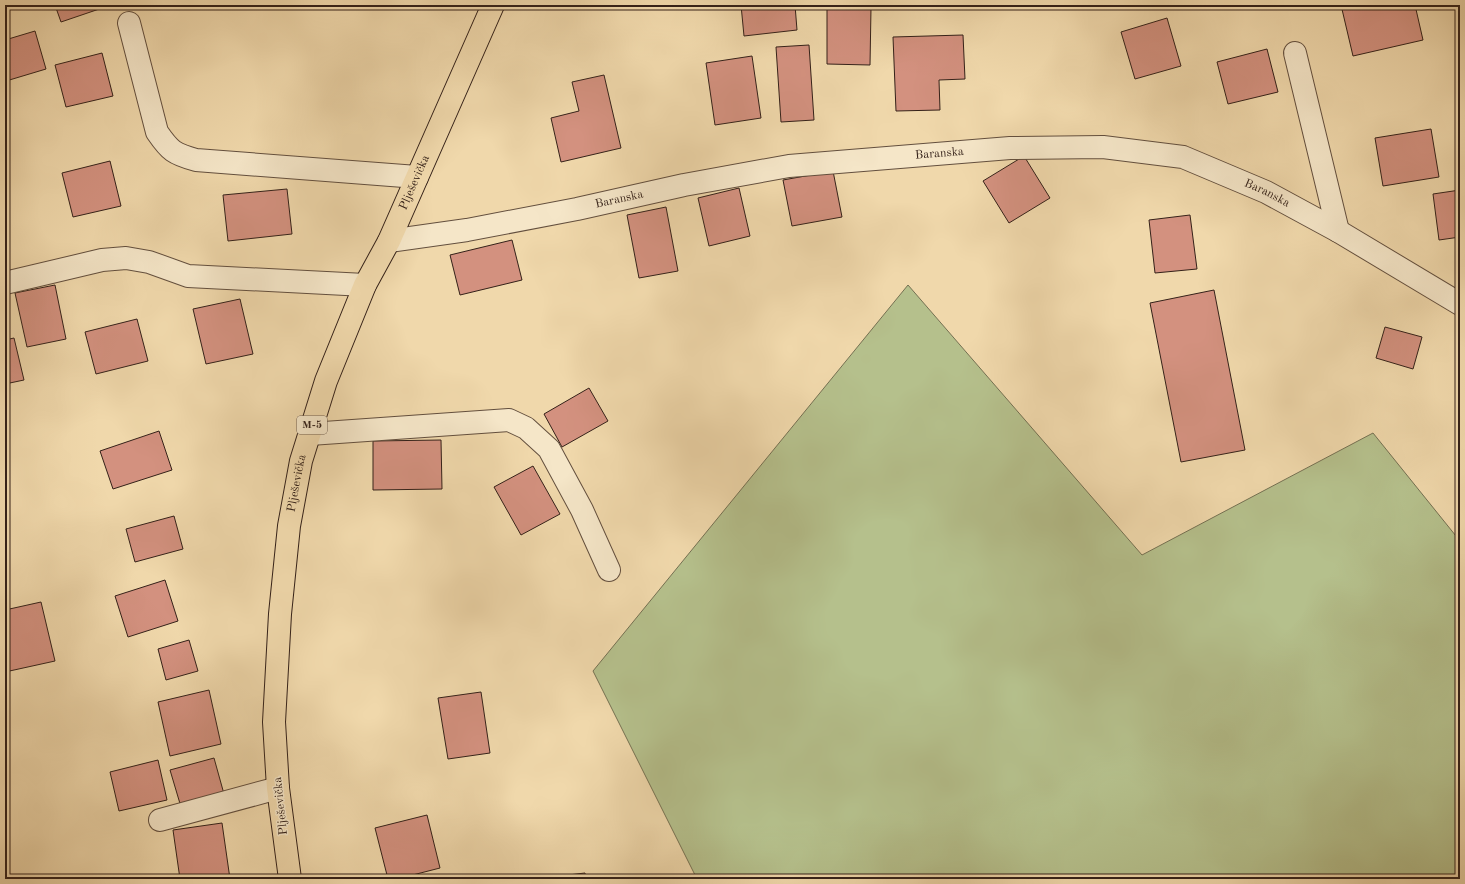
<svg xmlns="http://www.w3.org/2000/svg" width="1465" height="884" font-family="'Old Standard TT',serif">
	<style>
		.green { fill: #b5c08c; stroke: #747052 }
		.building { fill: #d3917f; stroke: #342119 }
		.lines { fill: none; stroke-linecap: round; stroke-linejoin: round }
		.minor-casing { stroke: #634f3e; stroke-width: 24 }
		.major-casing { stroke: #342119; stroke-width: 24 }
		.minor { stroke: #f5e6c8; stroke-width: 22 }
		.major { stroke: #f0d8ab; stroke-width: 22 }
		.labels { text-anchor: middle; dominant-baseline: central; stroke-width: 3; stroke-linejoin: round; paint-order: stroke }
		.shield { fill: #f5e6c8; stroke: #6e5c4e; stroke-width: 1 }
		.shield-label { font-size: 11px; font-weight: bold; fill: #342119 }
		.street-label { font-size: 12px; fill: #342119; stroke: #f5e6c8 }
	</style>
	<rect width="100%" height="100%" fill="#f0d8ab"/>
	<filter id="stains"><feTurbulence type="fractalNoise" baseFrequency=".005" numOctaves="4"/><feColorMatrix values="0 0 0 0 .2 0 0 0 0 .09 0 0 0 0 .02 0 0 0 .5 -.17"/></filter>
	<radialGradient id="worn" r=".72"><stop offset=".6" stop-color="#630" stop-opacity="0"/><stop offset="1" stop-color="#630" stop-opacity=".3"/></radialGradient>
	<path class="green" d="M908,285L1142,555L1373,433L1460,541V879H697L593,671Z"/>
	<path class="building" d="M55,5H111L61,22Z
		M741,5H795L797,30L744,36Z
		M1341,5H1415L1423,40L1353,56Z
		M827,8H871L870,65L827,64Z
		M1167,18L1181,66L1135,79L1121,32Z
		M35,31L46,69L6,81L5,40Z
		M963,35L965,79L939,80L940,110L896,111L893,37Z
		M809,45L814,120L781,122L776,47Z
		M1267,49L1278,92L1228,104L1217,62Z
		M102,53L113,96L66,107L55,65Z
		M752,56L761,118L715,125L706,63Z
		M604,75L621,148L561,162L551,118L579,111L572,82Z
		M1431,129L1439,177L1383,186L1375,138Z
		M1024,156L1050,198L1009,223L983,181Z
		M110,161L121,206L73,217L62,173Z
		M833,171L842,217L792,226L783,180Z
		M739,188L750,236L709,246L698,198Z
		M287,189L292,234L228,241L223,195Z
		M1460,190V237L1439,240L1433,194Z
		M666,207L678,271L639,278L627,215Z
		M1190,215L1197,269L1155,273L1149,220Z
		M512,240L522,280L460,295L450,255Z
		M55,285L66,339L27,347L15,293Z
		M1214,290L1245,450L1181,462L1150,303Z
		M240,299L253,354L206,364L193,309Z
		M137,319L148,361L96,374L85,332Z
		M1385,327L1422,337L1413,369L1376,358Z
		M14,338L24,380L5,384V340Z
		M589,388L608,421L562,447L544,414Z
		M1460,396V411L1456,410Z
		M159,431L172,470L113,489L100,451Z
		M441,440L442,489L373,490V441Z
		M533,466L560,514L521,535L494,487Z
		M174,516L183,549L135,562L126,529Z
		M165,580L178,621L128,637L115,596Z
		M41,602L55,661L5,672V610Z
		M189,640L198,671L166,680L158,649Z
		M209,690L221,744L170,756L158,702Z
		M481,692L490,753L448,759L438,698Z
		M214,758L224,794L181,807L170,770Z
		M158,760L167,800L119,811L110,772Z
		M427,815L440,868L397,879H388L375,828Z
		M222,823L230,879H180L173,830Z
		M585,873L586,879L543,878Z"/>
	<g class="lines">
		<defs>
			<g id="minor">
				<path d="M129,23L157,132C170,151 174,154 196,160L417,177"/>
				<path d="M1295,53L1338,231"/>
				<path id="s1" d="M389,241L467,230L577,209L684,185L789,166L1010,148L1103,147L1183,157L1266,192L1338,231L1460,304"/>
				<path d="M5,283L102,260L126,258L149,262L188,276L365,285"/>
				<path d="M310,434L509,420L526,428L549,449L582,510L609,570"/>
				<path d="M160,820L278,788"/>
			</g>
			<g id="major">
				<path id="s2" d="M290,879L278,788L274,722L280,614L289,526L301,461L326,381L365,285L389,241L493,5"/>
			</g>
		</defs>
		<use href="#minor" class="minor-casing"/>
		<use href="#major" class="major-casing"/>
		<use href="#minor" class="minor"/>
		<use href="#major" class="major"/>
	</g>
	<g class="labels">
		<rect class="shield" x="297" y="416" width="30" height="18" rx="3"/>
		<g class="shield-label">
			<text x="312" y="425">M-5</text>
		</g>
		<g class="street-label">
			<text stroke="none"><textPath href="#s1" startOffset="558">Baranska</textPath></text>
			<text stroke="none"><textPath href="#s2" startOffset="722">Plješevička</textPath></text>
			<text stroke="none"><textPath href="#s1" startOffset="894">Baranska</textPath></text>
			<text stroke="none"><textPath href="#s1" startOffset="234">Baranska</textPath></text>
			<text stroke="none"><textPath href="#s2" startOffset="398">Plješevička</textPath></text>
			<text transform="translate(281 806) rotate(-96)">Plješevička</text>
		</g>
	</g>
	<rect width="1465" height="884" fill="none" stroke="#f0d8ab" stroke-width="20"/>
	<rect x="6" y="6" width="1453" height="872" fill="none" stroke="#342119" stroke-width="2"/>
	<rect x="10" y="10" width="1445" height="864" fill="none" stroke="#342119"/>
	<rect width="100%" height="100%" filter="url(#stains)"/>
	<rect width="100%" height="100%" fill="url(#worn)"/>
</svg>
